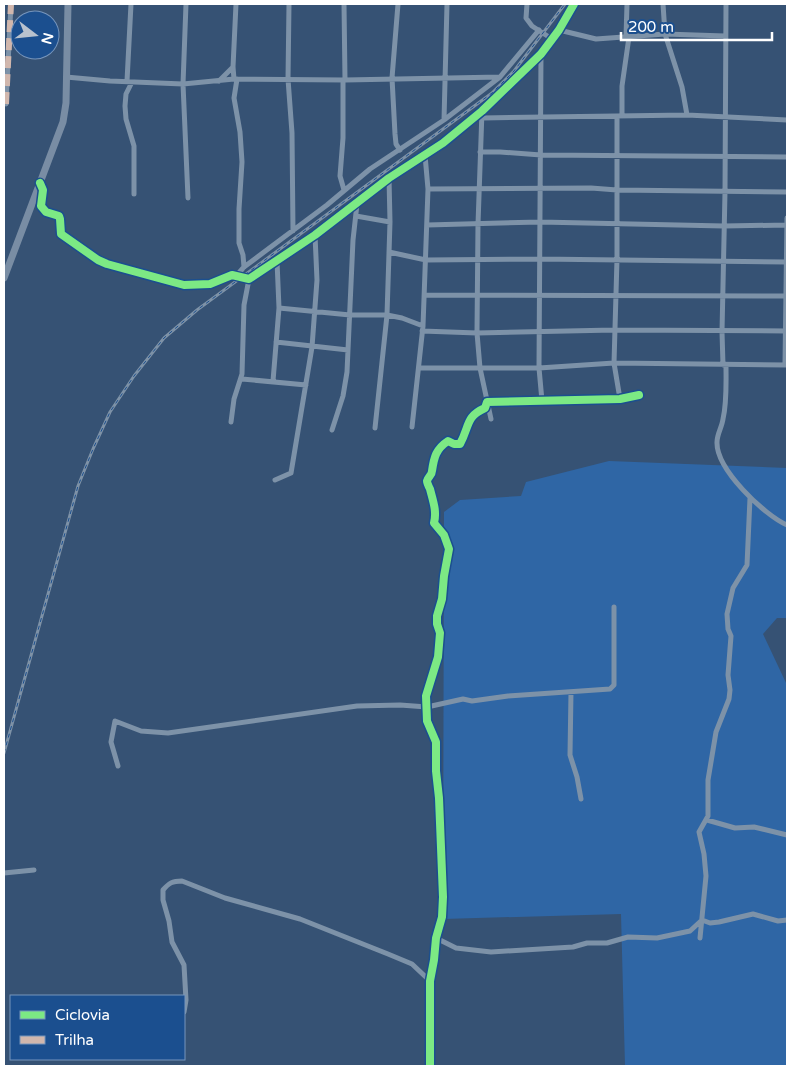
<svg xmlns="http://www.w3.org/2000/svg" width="791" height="1070" font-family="'Varela Round',sans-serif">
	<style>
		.green { fill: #2f66a5 }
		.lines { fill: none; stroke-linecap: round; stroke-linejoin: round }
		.street { stroke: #7d92a8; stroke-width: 5 }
		.secondary { stroke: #798da4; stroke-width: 7 }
		.rail-casing { stroke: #7e92a7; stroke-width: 3 }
		.rail { stroke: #1b4f8f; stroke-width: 1; stroke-dasharray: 4; stroke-linecap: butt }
		.quiet { stroke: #d1b7ad; stroke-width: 6; stroke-dasharray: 12 6; stroke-linecap: butt }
		.cycleway-casing { stroke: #1b4f8f; stroke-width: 11 }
		.cycleway { stroke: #7ce984; stroke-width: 8 }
	</style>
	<rect width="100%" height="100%" fill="#365274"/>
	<path class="green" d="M609,461L787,468V618H777L763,634L787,685V1066H625L621,914L443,919L444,512L460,500L521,496L526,482Z"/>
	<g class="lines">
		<path class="street" d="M186,4L183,84L188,198
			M289,4L288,79L292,133L293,231
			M344,4L345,80
			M398,4L392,78L395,134L396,144L400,150
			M527,4L526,18L532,26L552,39
			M663,4L665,34L682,87L687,115
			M559,30L596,39L665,34L725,36
			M626,37L627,4
			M541,54L539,368L542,401
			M66,77L110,81L183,84L234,79L345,80L500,77
			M234,79L233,67L236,4
			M237,79L234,98L240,132L242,162L239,209V243L243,255L244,267
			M343,80V138L340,176L344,190
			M127,81L131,4
			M219,81L233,67
			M132,82L126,94L125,106L126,119L134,146V194
			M6,104L11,4
			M482,111L478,224L477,333L480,368L491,419
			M617,116V259L614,363L620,399
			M622,116V86L629,37
			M482,118L687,115L787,120
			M444,120L447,4
			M480,152H500L541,155L787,157
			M40,183L43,190L41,206L46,212L59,216L60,219L61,234L98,260L107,264L184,285L210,284L232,275L249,279L315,235L389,178L443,143L482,111L541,54L559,30L574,4
			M428,189L591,188L617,190L787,192
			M356,216L390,222
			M427,225L540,222L724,226L787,225
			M389,252L426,260L539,259L787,262
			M237,275L244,267L327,205L370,169L444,120L500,77L539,30
			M424,295L787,296
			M279,308L350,315H387L402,318L423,326
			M422,331L477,333L614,330L787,331
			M276,342L348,350
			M785,364L787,218
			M723,365L722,332L725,192L726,4
			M726,365C726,383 727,402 723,419C722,427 717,434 717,442C716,469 764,515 787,525
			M420,368H539L614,363L787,365
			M242,379L306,385
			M273,381L279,308L277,261
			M231,422L234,399L242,374L244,305L249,279
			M412,427L423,326L428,189L425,155
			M375,428L387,315L390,222L389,178
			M332,430L343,396L347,372L353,240L357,204
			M275,480L291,473L312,347L317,280L315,235
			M571,692L570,755L577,777L581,799
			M118,766L111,742L115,721L141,731L168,733L357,706L400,705L427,707L463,699L472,701L508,696L610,689L614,685V607
			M707,820L735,828L754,827L787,835
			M4,873L34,870
			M436,938L456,948L491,952L573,947L587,943H607L628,937L657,938L690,931L702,920L710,923L719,922L753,914L778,921L787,920
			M700,938L706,876L704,854L699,832L708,816V780L716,732L729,699L730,690L728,675L731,636L728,629L727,614L733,588L747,565L750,498
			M184,1012L186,1000L184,965L172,942L169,921L163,900V890C169,883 172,881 182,881L225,898L300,919L388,954L412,964L430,981
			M430,1066V981L434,960L436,938L442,917L443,897L439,798L436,771V742L427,721L426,696L438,657L440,633L437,624V616L442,599L444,576L449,549L444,535L434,523C437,511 433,501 430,489C429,487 427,483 427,481C428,477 432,475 432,471C434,457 436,449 448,441L454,444H460C470,426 465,417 485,408L487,402L620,399L639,395"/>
		<path class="secondary" d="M4,278L63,122L66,103L68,4"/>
		<defs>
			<path id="rail" d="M4,753L78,486L93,449L110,412L134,376L164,338L197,310L492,93L514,71L565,4"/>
		</defs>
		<use href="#rail" class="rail-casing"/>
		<use href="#rail" class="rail"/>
		<path class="quiet" d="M6,104L11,4"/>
		<defs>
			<path id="cycleway" d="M40,183L43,190L41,206L46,212L59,216L60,219L61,234L98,260L107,264L184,285L210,284L232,275L249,279L315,235L389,178L443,143L482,111L541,54L559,30L574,4
				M430,1066V981L434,960L436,938L442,917L443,897L439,798L436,771V742L427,721L426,696L438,657L440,633L437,624V616L442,599L444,576L449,549L444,535L434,523C437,511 433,501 430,489C429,487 427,483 427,481C428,477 432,475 432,471C434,457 436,449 448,441L454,444H460C470,426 465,417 485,408L487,402L620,399L639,395"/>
		</defs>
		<use href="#cycleway" class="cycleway-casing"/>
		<use href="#cycleway" class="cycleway"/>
	</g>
	<rect width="791" height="1070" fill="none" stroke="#ffffff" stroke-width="10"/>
	<rect x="10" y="995" width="175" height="65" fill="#1b4f8f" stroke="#7695bc"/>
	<rect x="20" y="1011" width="25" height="8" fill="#7ce984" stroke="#7695bc"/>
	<text x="55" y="1020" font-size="15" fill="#ffffff">Ciclovia</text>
	<rect x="20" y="1036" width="25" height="8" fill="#d1b7ad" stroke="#7695bc"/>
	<text x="55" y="1045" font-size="15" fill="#ffffff">Trilha</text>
	<g transform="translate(35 35) rotate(106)"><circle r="24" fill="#1b4f8f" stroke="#7695bc"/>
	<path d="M0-4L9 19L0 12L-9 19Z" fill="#b9c2ce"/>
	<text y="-8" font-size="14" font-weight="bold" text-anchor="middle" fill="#ffffff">N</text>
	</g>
	<path d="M621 32v8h151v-8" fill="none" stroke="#ffffff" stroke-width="2.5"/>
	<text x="628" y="32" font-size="15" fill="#ffffff" stroke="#1b4f8f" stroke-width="4" paint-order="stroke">200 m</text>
</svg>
